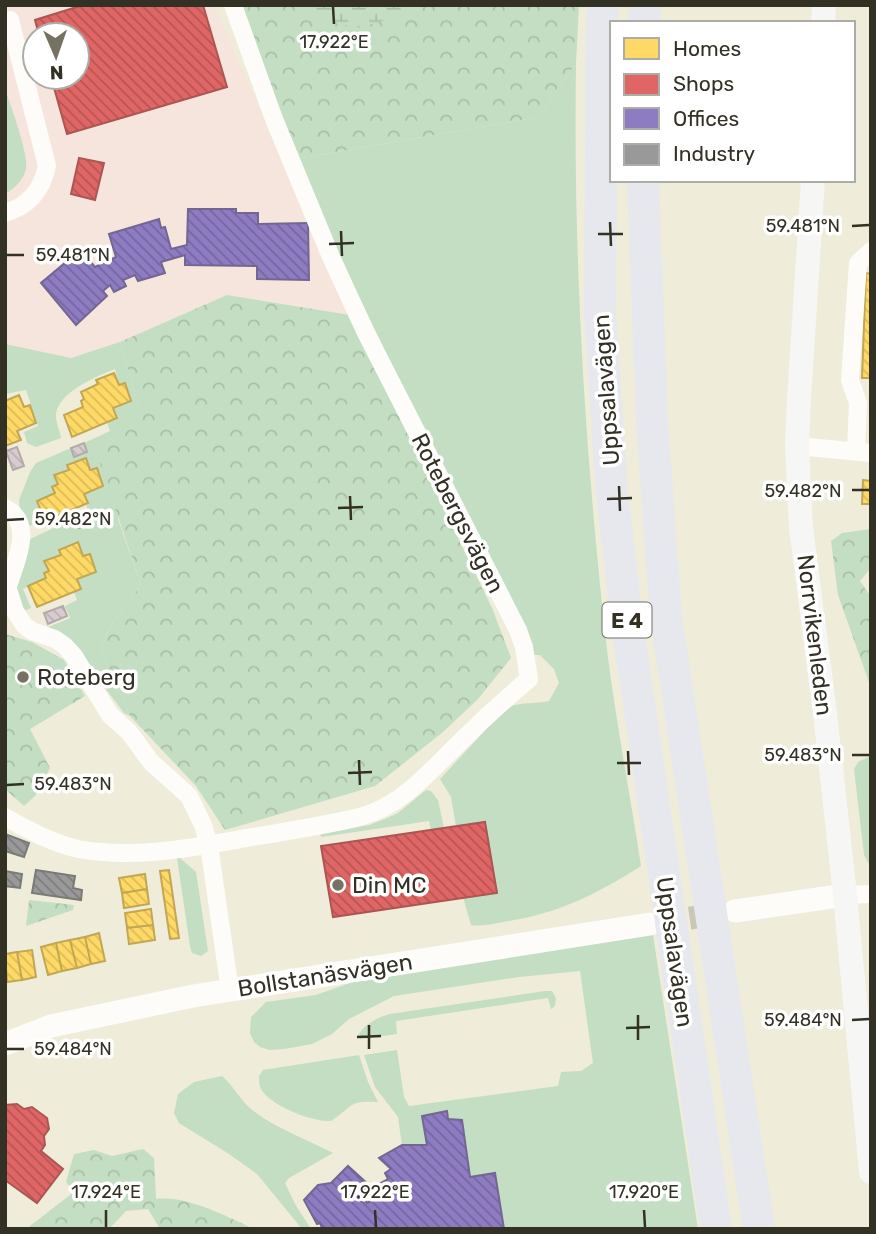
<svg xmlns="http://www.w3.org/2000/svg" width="876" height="1234" font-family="Rubik,sans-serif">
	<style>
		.commercial { fill: #f6e5dd; fill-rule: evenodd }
		.grass { fill: #c3dec2 }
		.forest { fill: url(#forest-crowns) }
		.wetland { fill: url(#wetland-marsh) }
		.homes { fill: url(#homes-back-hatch); stroke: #c2a752; stroke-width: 2 }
		.shops { fill: url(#shops-back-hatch); stroke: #ac5652; stroke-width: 2 }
		.offices { fill: url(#offices-back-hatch); stroke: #736693; stroke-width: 2 }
		.industry { fill: url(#industry-back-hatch); stroke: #7a7a76; stroke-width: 2 }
		.building { fill: url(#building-back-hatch); stroke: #b0aba8; stroke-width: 2 }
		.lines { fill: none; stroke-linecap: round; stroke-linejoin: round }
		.tertiary-tunnel { stroke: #c9c7b5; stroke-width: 23; stroke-dasharray: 23 11; stroke-linecap: butt }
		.minor { stroke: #fdfcf9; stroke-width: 18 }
		.tertiary { stroke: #fdfcf9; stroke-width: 23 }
		.secondary { stroke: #f6f6f5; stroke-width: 24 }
		.motorway { stroke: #e6e8ed; stroke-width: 32 }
		.ticks { fill: none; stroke: #333124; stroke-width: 2.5 }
		.poi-dot { fill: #757263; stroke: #fff; stroke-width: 2.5 }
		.labels { text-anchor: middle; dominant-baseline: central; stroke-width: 7; stroke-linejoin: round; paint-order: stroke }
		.shield { fill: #fff; stroke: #706f66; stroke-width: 2 }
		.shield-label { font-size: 21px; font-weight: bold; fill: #333124 }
		.street-label { font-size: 23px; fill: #333124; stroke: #fff }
		.poi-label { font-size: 23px; fill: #333124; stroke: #fff; text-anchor: start }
		.ticks-label { font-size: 18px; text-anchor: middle; fill: #333124; stroke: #fff; stroke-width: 7; stroke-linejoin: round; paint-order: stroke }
	</style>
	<defs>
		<pattern id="forest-crowns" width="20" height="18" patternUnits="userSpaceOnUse" patternTransform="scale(1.75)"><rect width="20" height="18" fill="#c3dec2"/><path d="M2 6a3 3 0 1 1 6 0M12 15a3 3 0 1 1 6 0" fill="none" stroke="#a8bfa7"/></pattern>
		<pattern id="wetland-marsh" width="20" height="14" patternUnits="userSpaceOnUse" patternTransform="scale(1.75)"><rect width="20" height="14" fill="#c3dec2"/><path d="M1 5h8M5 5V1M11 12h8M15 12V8" fill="none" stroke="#a8bfa7"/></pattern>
		<pattern id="homes-back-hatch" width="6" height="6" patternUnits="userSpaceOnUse" patternTransform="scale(1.75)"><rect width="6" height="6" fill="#ffd966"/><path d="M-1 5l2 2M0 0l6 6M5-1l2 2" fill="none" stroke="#dbbb58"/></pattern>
		<pattern id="shops-back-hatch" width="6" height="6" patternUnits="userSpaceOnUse" patternTransform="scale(1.75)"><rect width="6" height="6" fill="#e06666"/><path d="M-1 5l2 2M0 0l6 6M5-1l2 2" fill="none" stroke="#b65554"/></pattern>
		<pattern id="offices-back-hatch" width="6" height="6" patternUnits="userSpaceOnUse" patternTransform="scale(1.75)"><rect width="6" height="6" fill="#8e7cc3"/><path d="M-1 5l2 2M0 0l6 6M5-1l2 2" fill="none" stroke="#75669e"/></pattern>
		<pattern id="industry-back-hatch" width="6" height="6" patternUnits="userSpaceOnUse" patternTransform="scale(1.75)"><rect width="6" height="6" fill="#999"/><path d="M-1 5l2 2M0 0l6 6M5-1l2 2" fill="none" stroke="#7d7d7d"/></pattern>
		<pattern id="building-back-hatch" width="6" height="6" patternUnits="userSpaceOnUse" patternTransform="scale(1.75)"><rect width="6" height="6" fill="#d8ccd1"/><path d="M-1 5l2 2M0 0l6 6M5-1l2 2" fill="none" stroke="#bab0b3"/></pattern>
	</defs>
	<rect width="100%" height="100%" fill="#efecd9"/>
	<path class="commercial" d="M5,5H214L350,315L227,295L120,342L71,358L5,344ZM35,35H77V77H35Z"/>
	<path class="grass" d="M576,63C573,259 585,456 607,650C616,722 630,794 641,866C599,893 559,913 509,921C496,923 483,927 471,925L463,897L485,822L456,826L451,797L440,779L506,708C519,702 535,704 549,701L559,683L554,669L540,655H532L350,278L296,159L539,117Z
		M5,88C10,105 29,154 26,169C23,181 15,188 5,194Z
		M120,342L140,410L118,519L141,585L109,628L101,650L130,716L124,713L81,656L46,628L70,618L65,606L77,600L74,592L81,589L77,579L96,572L90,554L83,556L78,542L60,551L61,555L45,561L49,571L44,573L46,578L23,589L31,608L24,611L14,591L28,540L75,518L79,528L91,524C86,513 88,504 84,494L103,486L97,468L90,470L86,458L67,465L69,470L54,475L58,484L52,487L55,493L37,501L45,521L28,526L20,511L19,500L30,472L36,463L71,448L74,457L86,452L84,443L110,431L107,422L116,418L113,408L131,401L125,383L119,385L115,369C97,376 56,393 56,416C56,423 60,432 61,438L36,447L27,443L24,432L38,426L26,390L5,394V344L71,358Z
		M868,757L871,758V868L864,855L854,769L858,762Z
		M426,790L431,791L438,800L444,828L431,830L429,821L321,837L320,834L369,825L385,819L398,813Z
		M177,858H180L196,872L208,951L201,956L192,953L190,946Z
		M653,935L698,1229H504L495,1173L470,1177L462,1120L448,1119L446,1111L422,1116L427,1145H402L398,1117L375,1087L364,1055L397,1050L404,1097L409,1106L558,1086L561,1072L581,1071L593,1063L580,971L519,977L394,996L349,1019L332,1034L312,1044L284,1049L270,1050L260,1047L254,1042L250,1033L251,1017L266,1002L316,995L364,978Z
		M545,991H552L556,998L555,1006L551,1009L548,998L396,1021L397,1034L361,1039L358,1036C363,1025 378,1017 390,1014Z
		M359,1055L368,1082L378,1102C347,1100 354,1106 331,1121C312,1122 275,1107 263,1092C259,1087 259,1082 259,1076L263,1070Z
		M222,1076C234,1086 239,1099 251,1109C274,1128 307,1139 333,1153L289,1178L285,1183L295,1204L311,1229H302L257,1174L229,1154L179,1123L174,1113L178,1094L194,1082Z"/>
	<path class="forest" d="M239,5H579L576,63L539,117L296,159Z
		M227,295L350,315L492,608L511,658L478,699L443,732L375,786L225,830L196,786L130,716L101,650L109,628L141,585L96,451L140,410L120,342Z
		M871,529V568L860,581L871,597V688L838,595L831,541L842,533Z
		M5,634L32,642L64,660L85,696L30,729L50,768L35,796L24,806L5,789Z
		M29,900L74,905L73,910L26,926Z
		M143,1149L154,1158L156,1199C186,1195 226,1216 254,1229H160L148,1209L126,1211L109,1229H26L74,1192L66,1182L74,1154L94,1150L112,1156Z"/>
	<path class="wetland" d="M304,5H420L389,19L358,28L316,19Z"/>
	<path class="homes" d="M866,273L871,274V378H862Z
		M114,373L119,385L125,383L131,401L113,408L117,418L72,437L64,415L83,407L81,401L84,399L81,392L98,384L96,380Z
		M19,395L24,407L30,405L36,423L17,431L21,440L5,446V401Z
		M86,458L90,470L97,468L103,486L84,494L88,503L45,521L37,501L55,493L52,487L58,484L54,475L69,470L67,465Z
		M863,480L871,481V504H862Z
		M78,542L83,556L90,554L96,572L77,579L81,589L37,607L28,586L46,578L44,573L49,571L44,561L61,555L59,550Z
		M169,870L179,938L170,939L160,871Z
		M145,874L147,889L122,893L119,878Z
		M147,889L149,904L124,908L122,893Z
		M151,909L153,925L127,928L125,913Z
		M153,925L155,940L129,944L127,928Z
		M99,933L105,961L91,964L85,937Z
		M85,937L91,964L77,968L70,940Z
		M70,940L77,968L62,971L56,943Z
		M56,943L62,971L48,975L41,947Z
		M32,950L36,977L22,980L17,952Z
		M17,952L22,980L7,982L5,954Z"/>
	<path class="shops" d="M83,5H203L227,87L67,134L51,77H77V35H39L35,20Z
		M79,158L104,163L95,200L71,194Z
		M485,822L497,893L333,917L321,846Z
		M17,1104L24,1109L32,1107L47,1118L49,1129L44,1136L45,1145L41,1151L63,1169L37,1203L5,1180V1105Z"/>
	<path class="offices" d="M188,209H236V213H258V224L308,223L309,280L257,279V266L185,265V255L161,262L165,273L138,281L135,275L123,280L126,286L114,292L110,285L103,291L107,296L76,325L41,283L78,252L84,260L87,257L95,267L116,257L109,234L159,219L161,228L165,227L171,249L187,245Z
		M447,1111L448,1119L462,1120L470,1177L495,1173L504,1229H326L322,1228L320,1223L317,1224L304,1200L318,1185L331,1183L348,1166L368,1184L361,1192L367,1203L383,1195L379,1184L388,1179L385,1173L391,1169L379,1158L402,1145H427L422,1116Z"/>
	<path class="industry" d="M5,834L29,843L24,857L5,851Z
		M36,870L75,876L73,888L82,890L81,900L32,893Z
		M5,871L22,874L20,888L5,886Z"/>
	<path class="building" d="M84,443L87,452L74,457L71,448Z
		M17,447L24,466L13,470L6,451Z
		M86,512L91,524L79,528L75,518Z
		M63,606L67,616L48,624L44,613Z"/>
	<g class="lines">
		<path class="tertiary-tunnel" d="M656,923L726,913"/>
		<path class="minor" d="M5,213C29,206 42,190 47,166L10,20
			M797,446L871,453
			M856,451L858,403L850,380L858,263L871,251
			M5,508C37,524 13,566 7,590
			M5,580L15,611L24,625L32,631L55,639L65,646L74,656L110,715L129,732L151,762L189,796L203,825L209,845L230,991
			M5,817C28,830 52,843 78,849C137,860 200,846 258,836C293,830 329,825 363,816C403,804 428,773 457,745C480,722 504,700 529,679L524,647L518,630L366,333L331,257L274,119L233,5
			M845,895L871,894"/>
		<path class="tertiary" d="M735,911L845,895
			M5,1044L51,1026L193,996L650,924"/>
		<path class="secondary" d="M823,23L824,5
			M813,180L799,399L797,446L801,528L825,713L845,895L871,1172"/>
		<path class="motorway" d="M602,5L600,312L612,493L627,622L716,1229
			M644,23L645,5
			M643,180L652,422L666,617L759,1229"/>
	</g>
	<path class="ticks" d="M333,7L334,24M610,222L611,246M852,226L869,225M341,231L342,256M598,234H623M329,244L354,243M7,255H24M619,486L620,511M852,490H869M350,496L351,520M607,499L632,498M338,508L363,507M7,520L24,519M628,751L629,775M852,755H869M359,760L360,785M617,763H641M348,773L372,772M7,785L24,784M638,1015V1040M852,1020L869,1019M369,1025V1049M626,1028L650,1027M357,1037L381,1036M7,1049H24M106,1210V1227M375,1210L376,1227M644,1210L645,1227"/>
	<g class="poi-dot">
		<circle cx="23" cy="677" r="7"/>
		<circle cx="338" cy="885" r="7"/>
	</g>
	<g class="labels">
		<rect class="shield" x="602.5" y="602.5" width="49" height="35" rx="5"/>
		<g class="shield-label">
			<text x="627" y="620">E 4</text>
		</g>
		<g class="street-label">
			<text transform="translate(606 390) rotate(-94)">Uppsalavägen</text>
			<text transform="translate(458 513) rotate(63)">Rotebergsvägen</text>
			<text transform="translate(815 635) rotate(83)">Norrvikenleden</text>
			<text transform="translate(675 952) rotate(82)">Uppsalavägen</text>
			<text transform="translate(325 975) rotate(-9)">Bollstanäsvägen</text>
		</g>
		<g class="poi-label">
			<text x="37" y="677">Roteberg</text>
			<text x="352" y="885">Din MC</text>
		</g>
	</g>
	<g class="ticks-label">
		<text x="334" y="48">17.922°E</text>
		<text x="803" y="232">59.481°N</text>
		<text x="73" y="261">59.481°N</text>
		<text x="803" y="497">59.482°N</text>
		<text x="73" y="525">59.482°N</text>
		<text x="803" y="761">59.483°N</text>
		<text x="73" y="790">59.483°N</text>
		<text x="803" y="1026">59.484°N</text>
		<text x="73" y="1055">59.484°N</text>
		<text x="106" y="1198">17.924°E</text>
		<text x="375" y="1198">17.922°E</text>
		<text x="644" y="1198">17.920°E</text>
	</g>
	<rect width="876" height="1234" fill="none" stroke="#333124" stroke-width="14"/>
	<rect x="610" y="21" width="245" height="161" fill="#ffffff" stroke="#adada7" stroke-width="2"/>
	<rect x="624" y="38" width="35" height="21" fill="#ffd966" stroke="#adada7" stroke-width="2"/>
	<text x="673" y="56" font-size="21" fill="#333124">Homes</text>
	<rect x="624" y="74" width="35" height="21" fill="#e06666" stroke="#adada7" stroke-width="2"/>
	<text x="673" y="91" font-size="21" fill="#333124">Shops</text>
	<rect x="624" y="108" width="35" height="21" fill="#8e7cc3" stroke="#adada7" stroke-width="2"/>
	<text x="673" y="126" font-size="21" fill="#333124">Offices</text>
	<rect x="624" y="144" width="35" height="21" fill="#999999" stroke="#adada7" stroke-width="2"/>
	<text x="673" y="161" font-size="21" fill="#333124">Industry</text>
	<g transform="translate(56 56) rotate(178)"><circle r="33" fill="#ffffff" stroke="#adada7" stroke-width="2"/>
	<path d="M0-5L12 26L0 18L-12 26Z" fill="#757263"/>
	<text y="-10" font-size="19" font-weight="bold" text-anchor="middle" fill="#333124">N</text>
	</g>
</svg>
